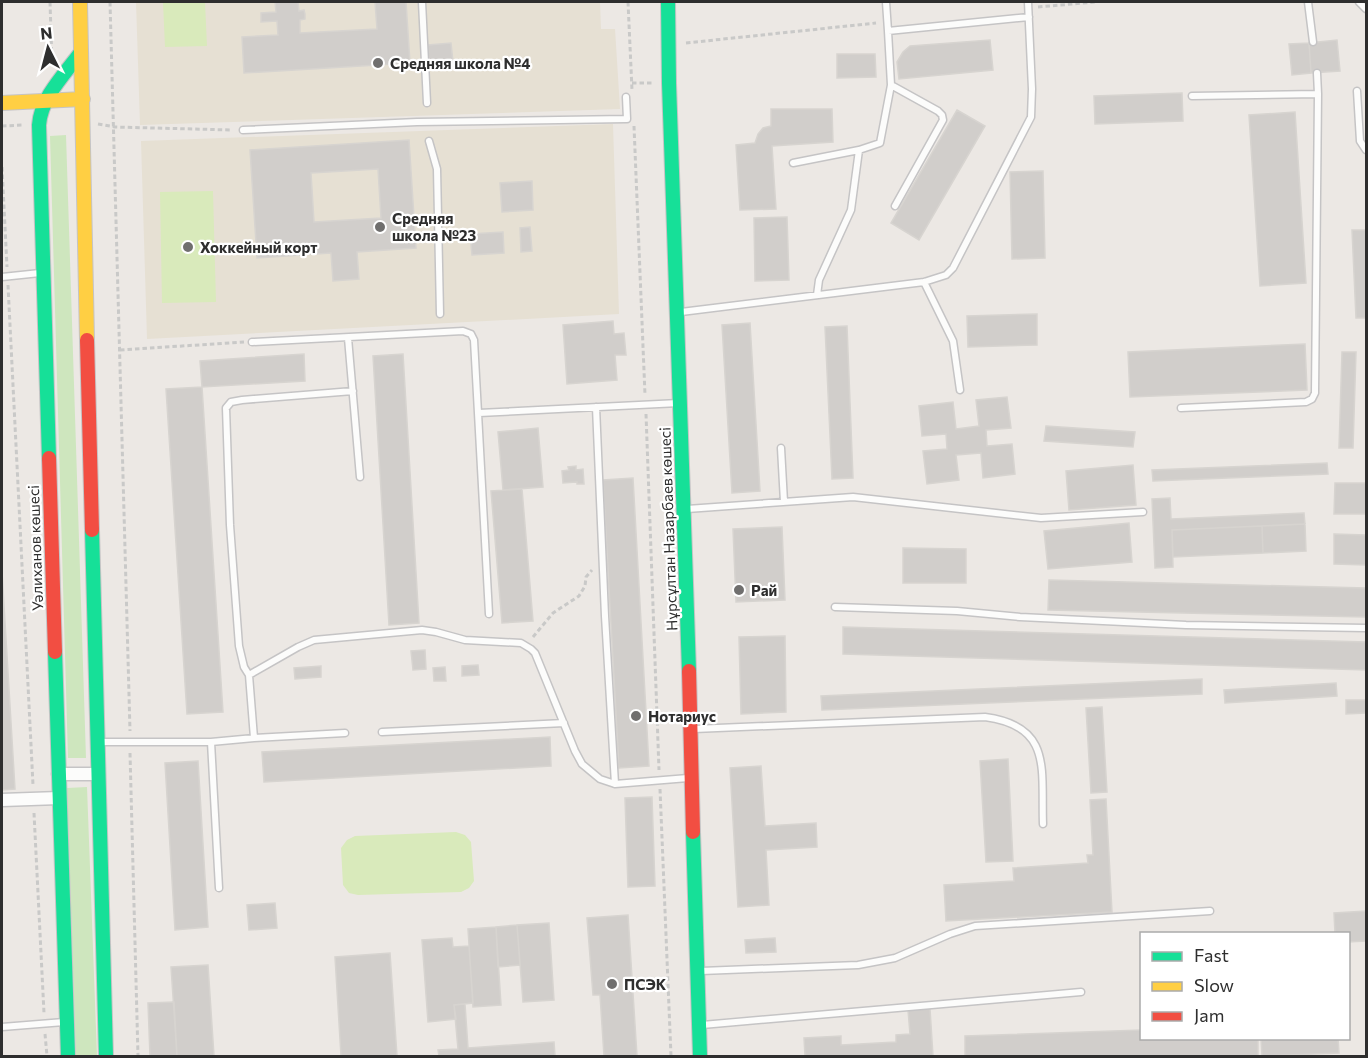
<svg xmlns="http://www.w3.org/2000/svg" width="1368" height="1058" font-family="Commissioner,sans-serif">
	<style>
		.education { fill: #e6e0d3 }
		.green { fill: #cee6be }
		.pitch { fill: #d9eabb }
		.building { fill: #d1cecb; stroke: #d7d4d0; stroke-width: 1.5; fill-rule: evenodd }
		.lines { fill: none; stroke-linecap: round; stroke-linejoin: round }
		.lane-casing { stroke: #c5c4c5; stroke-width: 9 }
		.street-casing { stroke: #c5c4c5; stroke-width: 15 }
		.fast-casing { stroke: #c5c4c5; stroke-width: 16 }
		.slow-casing { stroke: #c5c4c5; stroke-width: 16 }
		.jam-casing { stroke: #c5c4c5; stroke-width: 16 }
		.path { stroke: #c9c9c8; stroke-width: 3; stroke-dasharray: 4.5 3; stroke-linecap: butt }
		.lane { stroke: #fcfcfb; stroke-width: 6 }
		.street { stroke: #fcfcfb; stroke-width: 12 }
		.fast { stroke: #16e098; stroke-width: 14 }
		.slow { stroke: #ffcf43; stroke-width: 14 }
		.jam { stroke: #f24e42; stroke-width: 14 }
		.poi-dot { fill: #706f6e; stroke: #fff; stroke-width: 2 }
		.labels { text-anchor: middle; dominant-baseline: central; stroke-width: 4.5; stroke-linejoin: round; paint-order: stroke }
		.poi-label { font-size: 15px; font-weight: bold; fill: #2e2e2e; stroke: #fff; text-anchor: start }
		.street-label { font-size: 15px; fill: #2e2e2e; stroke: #fff }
	</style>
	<rect width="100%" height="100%" fill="#ece8e4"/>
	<path class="education" d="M136,2H600L601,29H615L620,109L140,125Z
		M613,124L619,314L147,339L141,141Z"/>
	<path class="green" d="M66,135L86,758H68L50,136Z
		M87,787L97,1056H76L67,788Z"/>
	<path class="pitch" d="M163,2H205L207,46L165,47Z
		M213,191L216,302L162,303L160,192Z
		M456,832L465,835L471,842L474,881L469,888L461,892L358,895L349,893L343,885L341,848L347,840L355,836Z"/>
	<path class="building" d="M275,2H298L299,11L304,10L305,14V19L300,20V33L377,29L375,2H406L410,63L244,73L242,37L278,35L277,21L261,22V13L276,12Z
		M990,40L993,70L899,79L897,62L903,52L910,46Z
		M1337,40L1340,71L1311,73L1309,43Z
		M451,43L453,62L429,64L428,45Z
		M1309,43L1311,73L1292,75L1289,44Z
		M837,54H875L876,77L837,78Z
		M1182,93L1183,121L1095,124L1094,96Z
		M771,109H832L833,142L772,146L776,209L740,210L736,145L755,143L758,134L763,128L771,126Z
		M957,110L985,126L919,240L891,223Z
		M1295,112L1306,283L1260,286L1249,115Z
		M409,140L416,248L357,252L359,279L333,281L331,253L257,258L250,150ZM378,169L381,218L314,222L311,173Z
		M1043,171L1045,258L1012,259L1010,172Z
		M532,181L533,210L502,212L500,183Z
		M787,217L789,280L755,281L754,218Z
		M530,227L532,251L521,252L520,228Z
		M1352,230H1366V318H1356Z
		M503,232L504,253L472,255L470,234Z
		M1037,314V345L968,347L967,316Z
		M613,321L614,334L624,333L626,355H615L617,380L567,384L563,325Z
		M750,323L760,491L732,493L722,325Z
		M847,326L853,478L832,479L825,327Z
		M1305,344L1307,390L1130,397L1128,352Z
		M1342,352H1356L1353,448H1339Z
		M304,354L305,381L202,387L200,361Z
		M403,354L419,623L389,625L373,356Z
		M202,387L223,712L187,714L166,389Z
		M1007,397L1011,428L986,430L987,446L1012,444L1015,474L983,478L981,453L956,455L959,480L927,484L923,451L947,449L946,434L922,436L919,406L953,402L956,429L979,426L976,400Z
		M1046,426L1135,432L1133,447L1044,441Z
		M538,428L543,487L503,490L498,432Z
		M1327,463L1328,474L1153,481L1152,470Z
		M1133,465L1136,505L1069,510L1066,471Z
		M576,466V470L583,469L584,484H577V482L563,483L562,471L569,470L568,467Z
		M633,478L649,766L619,768L603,480Z
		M1335,483H1366V514H1334Z
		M522,489L533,621L502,623L491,491Z
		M1170,498L1171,519L1304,513L1305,524L1172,530L1173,567L1155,568L1152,499Z
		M1129,523L1132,562L1048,569L1044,531Z
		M1305,524L1306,551L1263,553L1262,526Z
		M1262,526L1263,553L1173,557L1172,530Z
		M782,527L785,600L736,602L733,529Z
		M1334,534L1366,535V565L1334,564Z
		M903,548L966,549V583H903Z
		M2,572L15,789L2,790Z
		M1049,580L1366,588V617L1048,610Z
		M843,627L1366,642V670L843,654Z
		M785,636L786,712L741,714L739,637Z
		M425,650L426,669L413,670L411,651Z
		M478,665L479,675L462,676V666Z
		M321,666V677L295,679L294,668Z
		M445,667L446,681H434L433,668Z
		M1202,679V694L822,710L821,696Z
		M1336,683L1337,696L1225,703L1224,690Z
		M1346,700H1366V713L1346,714Z
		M1102,707L1107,792L1091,793L1086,708Z
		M550,737L551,766L264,782L262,752Z
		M1008,759L1013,861L986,862L980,761Z
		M198,761L208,927L175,930L165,763Z
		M761,766L765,826L816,823L817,847L766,850L769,905L738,907L730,768Z
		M652,797L655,886L628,887L625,798Z
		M1106,799L1112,912L946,921L944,885L1014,881L1013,868L1088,863L1087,855H1093L1090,800Z
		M275,903L277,928L249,930L247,905Z
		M1366,911V941L1348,942V934H1335L1334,913Z
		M628,915L637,1056H604L600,995H593L587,918Z
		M549,923L554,1000L523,1002L517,925Z
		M517,925L520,965L498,967L496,927Z
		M496,927L501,1005L473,1007L468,929Z
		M452,938L453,947L469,946L473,1003L454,1005L456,1019L428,1022L422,940Z
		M775,938L776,952L746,953L745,940Z
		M390,953L397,1056H341L335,957Z
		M208,965L214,1056H177L171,967Z
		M174,1002L177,1056H150L148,1003Z
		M465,1004L468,1048L554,1042L555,1056H439L438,1050L458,1049L454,1005Z
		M930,1009L933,1056H805L804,1038L841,1036V1045L896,1042V1035L910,1034L908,1010Z
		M1142,1030V1038H1258V1056H965V1036Z
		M1261,1038H1338L1339,1053L1262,1056Z"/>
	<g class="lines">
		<defs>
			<path id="lane" d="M422,2L427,103
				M886,2L888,31L1029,17
				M1308,2L1313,42
				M1359,2L1366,9
				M891,85L938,111L942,115L943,120L895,206
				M1357,91L1360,141L1366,150
				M1192,96L1318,94
				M243,130L417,122L627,119L626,97
				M429,141L437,169L440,314
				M793,163L859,150L880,143L891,85L888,31
				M2,277L40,273
				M924,282L953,341L960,390
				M817,295L819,280L851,210L859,150
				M681,312L924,282L946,275L953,268L1031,117L1032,89L1028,2
				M348,338L360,477
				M252,342L463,331L471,334L474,340L489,614
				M596,407L605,616L615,784
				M1181,408L1306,402L1312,399L1315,393L1318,94L1317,73
				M479,413L679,403
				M781,448L784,502
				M687,509L853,497L1041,518L1143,512
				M835,607L957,611L1020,617L1186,625L1366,628
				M249,675L298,647L314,640L422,630L436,632L465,640L521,643L531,649L535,653L575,751L582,764L600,779L615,784L688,778
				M694,729L985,717C1053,726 1041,770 1043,824
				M382,732L564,723
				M254,738L345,733
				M100,742H211L254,738L249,675L244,667L239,646L230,525L226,408L231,402L242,400L353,391
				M211,742L219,888
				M701,971L858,965L895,958L950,934L975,926L1210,911
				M702,1025L1081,992
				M2,1027L64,1022"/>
			<path id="street" d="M58,774H97
				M2,800L59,798"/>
			<path id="fast" d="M668,2L669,83L689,671
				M49,458L39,125C41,97 65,74 81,52
				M92,530L106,1056
				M55,652L68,1056
				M693,832L700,1056"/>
			<path id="slow" d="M80,2L87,340
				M2,103L83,99"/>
			<path id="jam" d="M87,340L92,530
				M49,458L55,652
				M689,671L693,832"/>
		</defs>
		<use href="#lane" class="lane-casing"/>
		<use href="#street" class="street-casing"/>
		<use href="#fast" class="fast-casing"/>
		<use href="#slow" class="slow-casing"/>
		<use href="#jam" class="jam-casing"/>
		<path class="path" d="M50,2L52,63
			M110,2L130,731
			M628,2L632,90
			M1038,7L1095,2
			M686,43L876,23
			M632,83H652
			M98,124L115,127L232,130
			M2,126L24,125
			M634,126L645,395
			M2,167L7,267
			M8,285L33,785
			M120,350L244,342
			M646,414L659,770
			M533,637L553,613L579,596L585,586L586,577L592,570
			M130,753L138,1056
			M660,789L671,1056
			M34,813L44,1013
			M45,1034L47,1056"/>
		<use href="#lane" class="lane"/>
		<use href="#street" class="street"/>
		<use href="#fast" class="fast"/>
		<use href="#slow" class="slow"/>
		<use href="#jam" class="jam"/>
	</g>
	<g class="poi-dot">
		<circle cx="378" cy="63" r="6"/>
		<circle cx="380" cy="227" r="6"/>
		<circle cx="188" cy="247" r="6"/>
		<circle cx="739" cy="590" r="6"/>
		<circle cx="636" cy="716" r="6"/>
		<circle cx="612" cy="984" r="6"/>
	</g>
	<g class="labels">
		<g class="poi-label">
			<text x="390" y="63">Средняя школа №4</text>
			<text x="392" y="218">Средняя<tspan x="392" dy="17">школа №23</tspan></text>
			<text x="200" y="247">Хоккейный корт</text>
			<text x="751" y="590">Рай</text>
			<text x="648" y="716">Нотариус</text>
			<text x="624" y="984">ПСЭК</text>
		</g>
		<g class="street-label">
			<text transform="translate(668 529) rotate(-92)">Нұрсұлтан Назарбаев көшесі</text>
			<text transform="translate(35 548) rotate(-92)">Уәлиханов көшесі</text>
		</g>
	</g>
	<rect width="1368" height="1058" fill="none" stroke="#2e2e2e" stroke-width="6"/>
	<rect x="1140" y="932" width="210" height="108" fill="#ffffff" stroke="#ababab" stroke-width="1.5"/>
	<rect x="1152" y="952" width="30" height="9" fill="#16e098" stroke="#ababab" stroke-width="1.5"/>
	<text x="1194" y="962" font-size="18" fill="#2e2e2e">Fast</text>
	<rect x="1152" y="982" width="30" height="9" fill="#ffcf43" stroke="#ababab" stroke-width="1.5"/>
	<text x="1194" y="992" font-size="18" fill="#2e2e2e">Slow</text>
	<rect x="1152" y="1012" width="30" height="9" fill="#f24e42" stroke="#ababab" stroke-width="1.5"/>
	<text x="1194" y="1022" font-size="18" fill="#2e2e2e">Jam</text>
	<g transform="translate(48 48) rotate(354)" stroke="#ffffff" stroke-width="4.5" paint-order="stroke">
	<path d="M0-4.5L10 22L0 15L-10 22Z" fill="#2e2e2e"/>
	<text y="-9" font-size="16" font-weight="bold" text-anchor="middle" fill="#2e2e2e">N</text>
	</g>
</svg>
